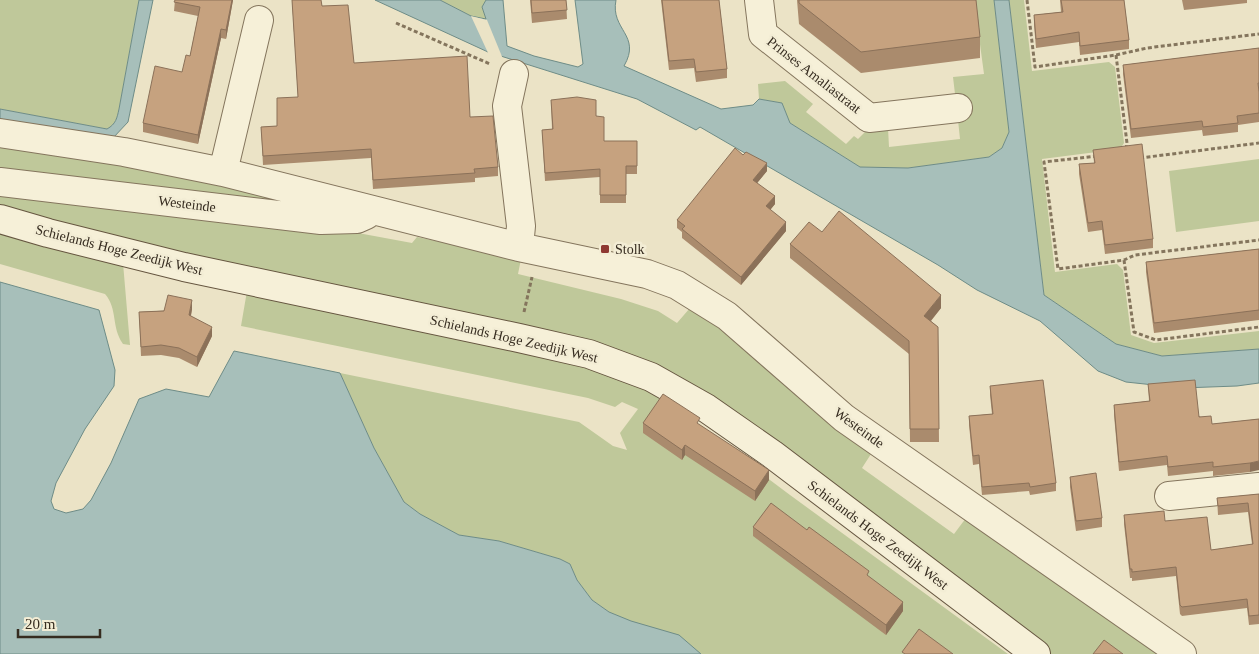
<svg xmlns="http://www.w3.org/2000/svg" width="1259" height="654" font-family="Georgia,serif">
	<style>
		.green { fill: #bfc89a }
		.water { fill: #a7bfba; stroke: #6e8c87 }
		.pier { fill: #ebe3c6 }
		.lines { fill: none; stroke-linecap: round; stroke-linejoin: round }
		.street-casing { stroke: #84755d; stroke-width: 30 }
		.secondary-casing { stroke: #665640; stroke-width: 30 }
		.path { stroke: #84755d; stroke-width: 3; stroke-dasharray: 4 2.5; stroke-linecap: butt }
		.street { stroke: #f6f0d8; stroke-width: 28 }
		.secondary { stroke: #f6f0d8; stroke-width: 28 }
		.wall { fill: #aa8b6d }
		.shaded-wall { fill: #8b7159 }
		.building { fill: #c6a27f; stroke: #8b7159 }
		.poi-dot { fill: #8f3932; stroke: #f3edd5; stroke-width: 2 }
		.labels { text-anchor: middle; dominant-baseline: central; stroke-width: 5; stroke-linejoin: round; paint-order: stroke }
		.street-label { font-size: 14px; fill: #362c20; stroke: #f3edd5 }
		.poi-label { font-size: 14px; fill: #362c20; stroke: #f3edd5; text-anchor: start }
	</style>
	<rect width="100%" height="100%" fill="#ebe3c6"/>
	<path class="green" d="M0,0H139L119,109C117,118 116,124 107,129L0,109Z
		M440,0H486L482,7L487,20L471,16Z
		M974,0H994L1009,132L1002,148L989,157L908,168L860,167L790,123L782,103L759,99L758,84L785,81L813,104L806,112L846,144L854,136L858,139L866,131L888,128L889,147L960,139L958,120L965,119L963,94H955L953,77L984,74Z
		M1009,0H1024L1032,71L1109,62L1115,67L1124,143L1120,149L1042,159L1055,272L1117,264L1123,270L1131,335L1154,343L1259,331V349L1162,356L1116,344L1044,295Z
		M0,139L292,198L290,205L0,171Z
		M1259,159V221L1176,232L1169,171Z
		M0,195L356,227L358,233L412,243L417,237L521,259L518,274L621,299L658,311L677,323L690,308L708,318L736,341L871,454L862,468L954,534L966,518L1165,654H1048L696,391L310,284L48,220L0,204Z
		M0,232L123,263L130,345L123,344C111,327 118,309 105,294L0,264Z
		M247,291L583,365L656,394L790,495L1008,654H701L609,612L592,600L577,580L570,564L560,559L499,541L459,535L420,514L404,502L374,448L340,373L579,422L613,446L627,450L620,433L638,409L622,402L615,407L588,398L241,326Z"/>
	<path class="water" d="M139,0H153L128,122L113,138L0,119V109L107,129C116,124 117,118 119,109Z
		M375,0H440L471,16L486,19L482,7L486,0H503L507,46L534,56L578,67L583,64L575,0H616C610,30 642,35 624,66L721,109L753,105L759,99L782,103L790,123L860,167L908,168L989,157L1002,148L1009,132L994,0H1009L1044,295L1116,344L1162,356L1259,349V383L1237,386L1182,388L1126,382L1098,371L1040,321L977,290L938,265L700,127L696,130L637,99L488,52Z
		M0,282L99,310L115,370L114,386L85,429L56,483L51,501L54,509L66,513L83,509L91,500L111,463L139,399L166,389L209,397L234,351L340,373L374,448L404,502L420,514L459,535L499,541L560,559L570,564L577,580L592,600L609,612L631,621L679,635L701,654H0Z"/>
	<path class="pier" d="M471,16L487,20L503,59L489,55Z"/>
	<g class="lines">
		<defs>
			<path id="street" d="M759,0L763,34L869,118L958,108
				M514,74L507,106L521,226L519,247
				M0,133L124,152L223,172L519,247L647,274L677,285L727,316L844,418L1182,654
				M223,172L259,20
				M0,182L321,220L357,219L366,215L367,210
				M1169,496L1259,487"/>
			<path id="secondary" d="M0,219L48,233L184,267L519,338L589,354L651,377L706,408L772,454L1036,654"/>
		</defs>
		<use href="#street" class="street-casing"/>
		<use href="#secondary" class="secondary-casing"/>
		<path class="path" d="M1027,0L1035,67L1116,55L1147,48L1259,34
			M396,23L490,64
			M1116,55L1127,143L1126,149
			M1097,156L1044,162L1058,269L1124,260L1135,255L1259,240
			M1140,158L1259,143
			M1124,260L1134,332L1156,340L1259,327
			M524,312L532,277"/>
		<use href="#street" class="street"/>
		<use href="#secondary" class="secondary"/>
	</g>
	<path class="wall" d="M175,0H233L226,39L221,38L198,144L143,132V123L182,72L190,56L198,16L174,11Z
		M292,0H321L322,6L354,63L470,117L498,167V176L475,178V182L373,189L371,158L263,165L261,127L277,126L298,97Z
		M530,0H566L567,19L532,23Z
		M661,0H719L727,69V78L696,82L694,68L669,70Z
		M797,0H976L980,37V58L861,73L799,24Z
		M1060,0H1124L1129,40V49L1080,55L1079,42L1036,48L1034,25V15L1061,12Z
		M1182,0H1247V3L1184,10Z
		M1259,48V122L1238,125V132L1203,136L1202,130L1131,138L1123,74V65Z
		M551,100L596,116L604,141H637V174H626V203H600V177L545,181L542,130L552,129Z
		M1093,150L1153,239V248L1105,254L1102,230L1088,232L1079,174V164L1094,163Z
		M743,155L767,171L757,183L775,204L770,210L786,231L741,285L682,238V232L677,228V220Z
		M822,232L941,308L931,321L938,327L939,442H910L909,354L790,258V244Z
		M1259,249V320L1154,333L1146,272V262Z
		M192,309L191,316L212,336L197,367L179,358L161,355L141,356L139,312Z
		M1148,384L1212,424L1259,419L1250,472L1213,476V471L1168,476L1167,465L1119,471L1114,415V405L1149,401Z
		M990,386L1056,483V491L1030,495L1029,491L982,495L979,464L973,465L969,425V416L992,414L990,395Z
		M643,423L700,425L769,480L755,501L685,455L682,460L643,433Z
		M1070,477L1102,518V527L1076,531L1070,487Z
		M1259,494V624L1249,625L1247,608L1182,616L1180,614L1176,576L1132,581V578H1130L1124,524V515L1165,521L1211,550L1252,544L1248,512L1218,515L1217,498Z
		M753,527L869,577L903,611L886,635L753,536Z"/>
	<path class="shaded-wall" d="M232,0H233L226,39V30Z
		M221,29V38L198,144V135Z
		M767,163V171L753,188V180Z
		M775,196V204L766,215V206Z
		M786,222V231L741,285V277Z
		M941,295V308L924,329V316Z
		M192,300V309L189,325V315Z
		M212,327V336L197,367V357Z
		M685,445V455L682,460V450Z
		M1259,461V470L1250,472V463Z
		M769,470V480L755,501V491Z
		M903,602V611L886,635V625Z"/>
	<path class="building" d="M175,0H232L226,30L221,29L198,135L143,123L155,66L182,72L186,55L190,56L200,7L174,2Z
		M292,0H321L322,6L348,5L354,63L467,56L470,117L493,116L498,167L474,169L475,173L373,180L371,149L263,156L261,127L277,126V98L298,97Z
		M531,0H566L567,10L532,13Z
		M662,0H719L727,69L696,72L694,59L669,61Z
		M799,0H976L980,37L861,52L799,3Z
		M1061,0H1124L1129,40L1080,46L1079,32L1036,39L1034,15L1063,12Z
		M1259,48V83H1258L1259,92V113L1237,116L1238,123L1203,127L1202,121L1131,129L1123,65Z
		M577,97L596,100V116L604,117V141H637V166H626V195H600V169L545,173L542,130L553,129L551,100Z
		M1142,144L1153,239L1105,245L1102,221L1088,223L1079,164L1095,163L1093,150Z
		M735,148L743,155L746,152L767,163L753,180L775,196L766,206L786,222L741,277L682,229L685,226L677,220Z
		M839,211L941,295L924,316L938,327L939,429H910L909,341L790,244L809,222L822,232Z
		M1259,249V310L1154,323L1146,262Z
		M168,295L192,300L189,315L212,327L197,357L179,348L161,345L141,347L139,312L164,311Z
		M1043,380L1056,483L1030,487L1029,483L982,487L979,455L973,456L969,416L993,414L990,386Z
		M1195,380L1199,417L1211,416L1212,424L1259,419V461L1250,463L1213,467V462L1168,467L1167,456L1119,462L1114,405L1150,401L1148,384Z
		M663,394L700,418L697,423L769,470L755,491L685,445L682,450L643,423Z
		M1096,473L1102,518L1076,521L1070,477Z
		M1259,494V615L1249,616L1247,599L1182,607L1180,605L1176,567L1132,572V569H1130L1124,515L1164,511L1165,521L1207,517L1211,550L1253,544L1248,503L1218,506L1217,498Z
		M771,503L807,530L809,527L869,571L867,575L903,602L886,625L753,527Z
		M919,629L953,654H905L902,652Z
		M1104,640L1123,654H1093Z"/>
	<rect class="poi-dot" x="600" y="244" width="10" height="10" rx="2.5"/>
	<g class="labels">
		<g class="street-label">
			<text transform="translate(814 75) rotate(38)">Prinses Amaliastraat</text>
			<text transform="translate(187 204) rotate(7)">Westeinde</text>
			<text transform="translate(119 250) rotate(14)">Schielands Hoge Zeedijk West</text>
			<text transform="translate(514 339) rotate(13)">Schielands Hoge Zeedijk West</text>
			<text transform="translate(859 428) rotate(36)">Westeinde</text>
			<text transform="translate(878 535) rotate(37)">Schielands Hoge Zeedijk West</text>
		</g>
		<g class="poi-label">
			<text x="615" y="249">Stolk</text>
		</g>
	</g>
	<path d="M18 629v8h82v-8" fill="none" stroke="#362c20" stroke-width="2.5"/>
	<text x="25" y="629" font-size="15" fill="#362c20" stroke="#f3edd5" stroke-width="4" paint-order="stroke">20 m</text>
</svg>
